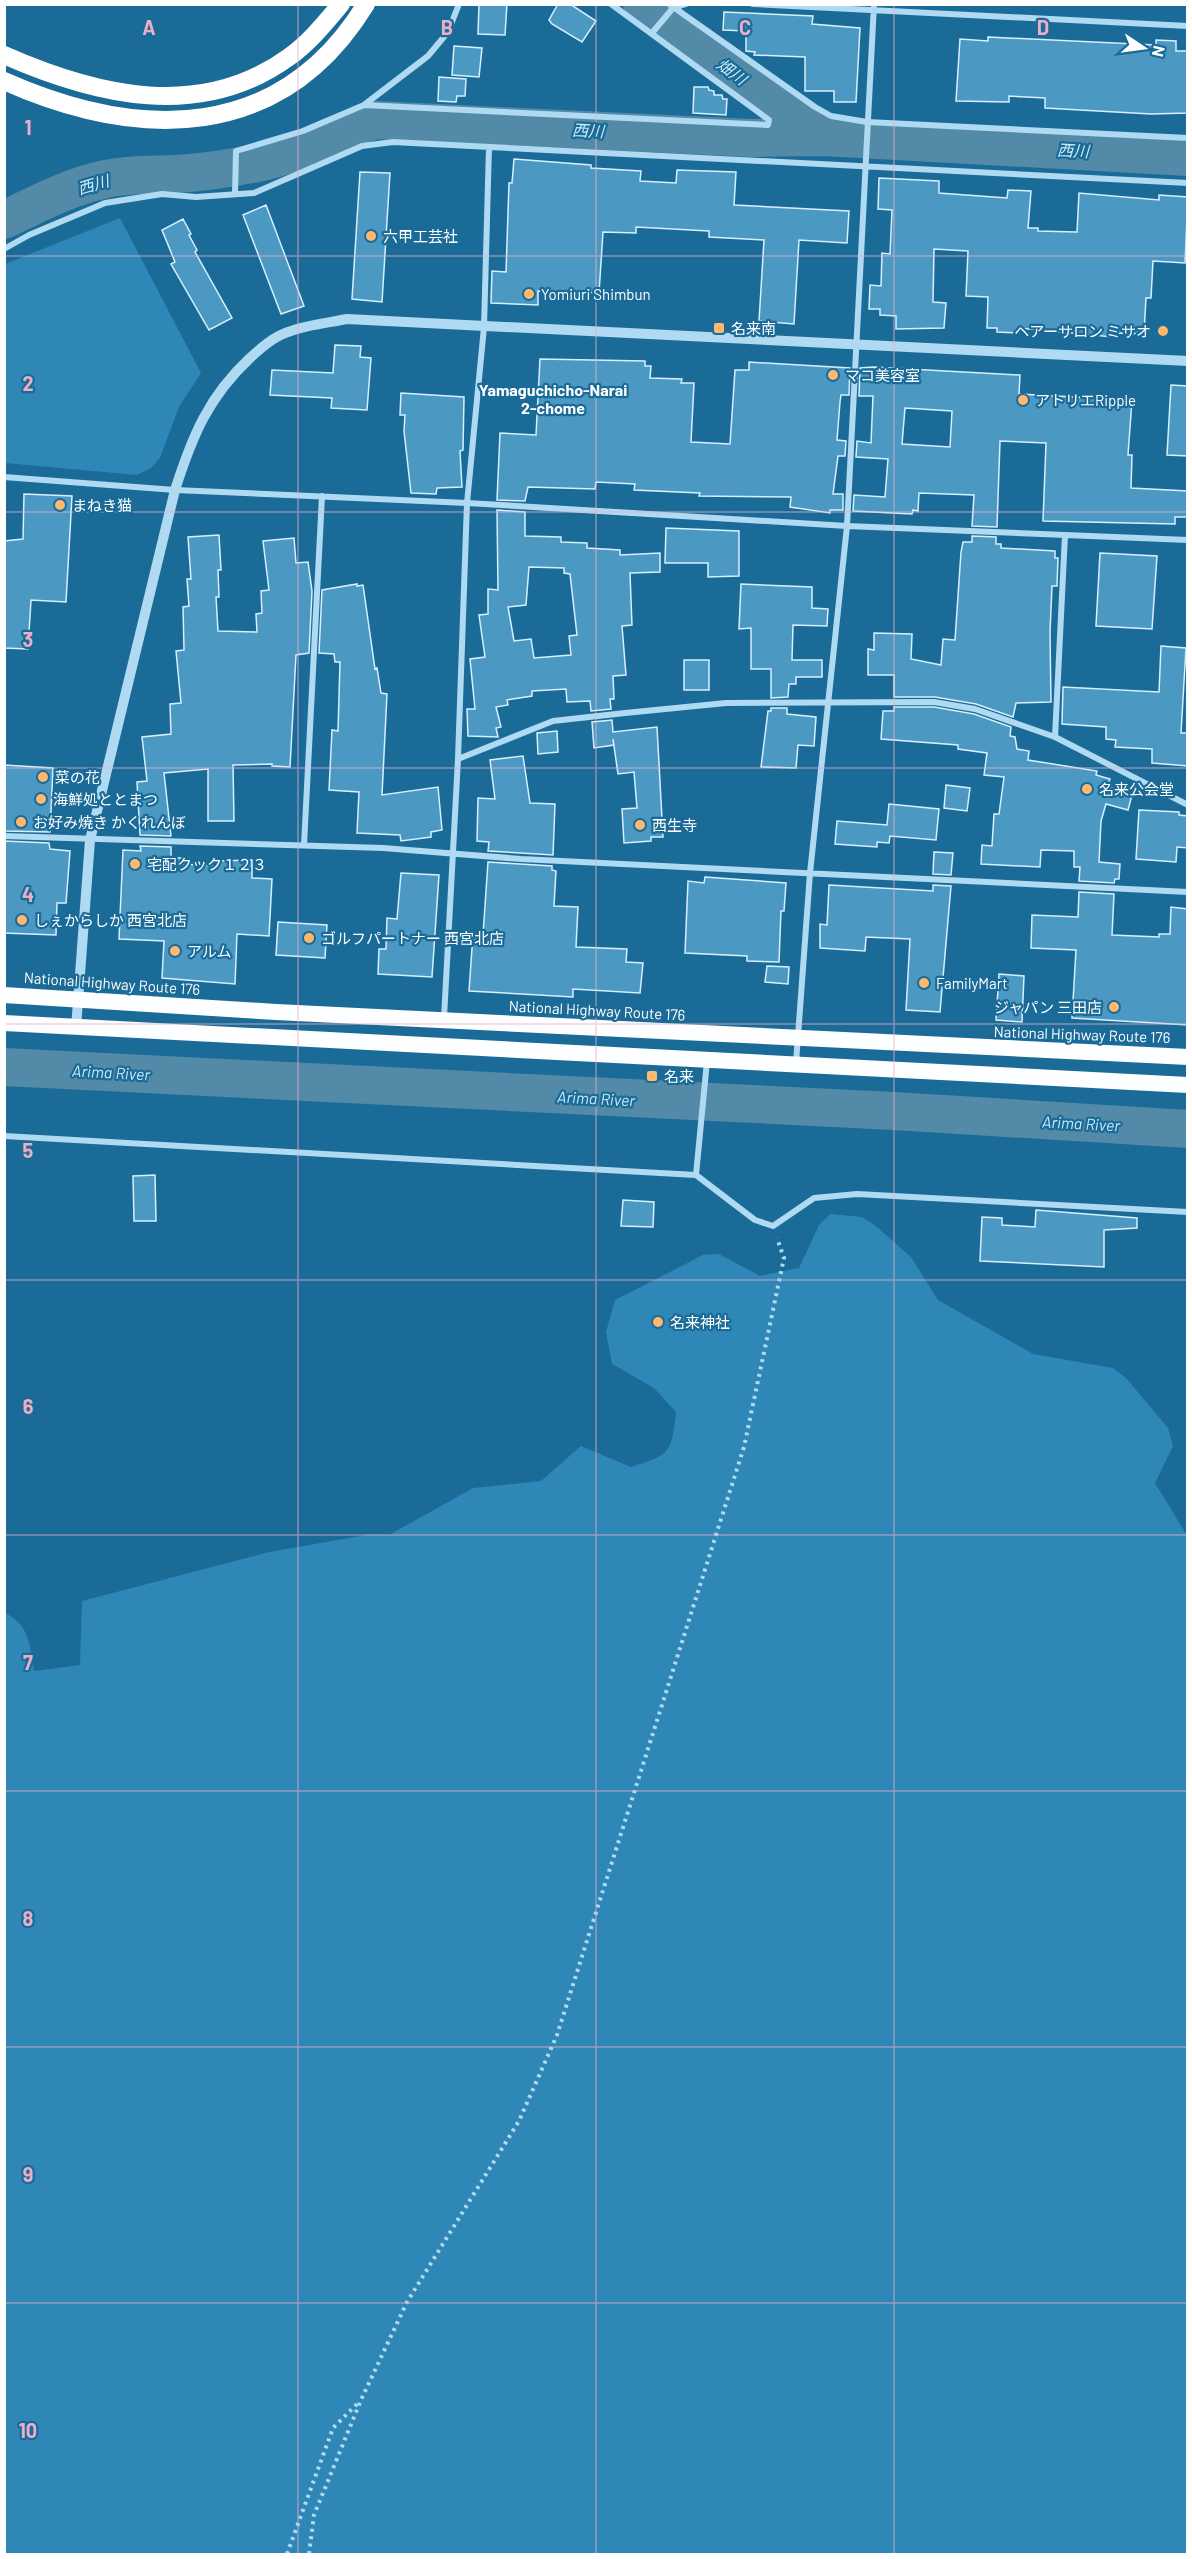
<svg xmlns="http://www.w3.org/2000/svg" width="1192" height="2559" font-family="Barlow,'Noto Sans JP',sans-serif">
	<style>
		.green { fill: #2e87b6 }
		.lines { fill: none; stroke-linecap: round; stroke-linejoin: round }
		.river { stroke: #528aa7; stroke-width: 38 }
		.building { fill: #4b99c2; stroke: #d6effc; stroke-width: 1.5; fill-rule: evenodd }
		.path { stroke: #afdaf1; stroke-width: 4; stroke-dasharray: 3 4.5; stroke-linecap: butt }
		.minor { stroke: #afdaf1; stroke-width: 6 }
		.tertiary { stroke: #afdaf1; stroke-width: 10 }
		.trunk { stroke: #fcfeff; stroke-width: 16 }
		.motorway { stroke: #fff; stroke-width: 18 }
		.grid { fill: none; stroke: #eaaec6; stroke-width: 1.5; stroke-opacity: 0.55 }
		.poi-dot { fill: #ffb86e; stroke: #1a6b98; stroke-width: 2 }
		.labels { text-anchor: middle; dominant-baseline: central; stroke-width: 4.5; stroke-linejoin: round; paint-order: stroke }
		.poi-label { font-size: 15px; fill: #fff; stroke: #1a6b98; text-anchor: start }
		.street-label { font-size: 15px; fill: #fff; stroke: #1a6b98 }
		.water-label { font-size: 16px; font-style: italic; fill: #c9e9f9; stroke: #1a6b98 }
		.neighbourhood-label { font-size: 16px; font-weight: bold; fill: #fff; stroke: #1a6b98 }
		.grid-label { font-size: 20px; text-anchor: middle; font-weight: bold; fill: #eaaec6; stroke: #1a6b98; stroke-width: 4.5; stroke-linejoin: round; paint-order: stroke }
	</style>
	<rect width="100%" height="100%" fill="#1a6b98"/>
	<path class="green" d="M120,218L201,373L179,407L160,458L151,468L137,475L5,463V264Z
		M830,1214L862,1217L876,1226L911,1257L938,1300L1033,1354L1113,1368L1126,1378L1168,1428L1173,1446L1155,1483L1188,1537L1187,2554H5V1613C30,1625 30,1646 34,1671L80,1665L82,1601L269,1552L372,1534L389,1535L473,1488L541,1481L581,1446L631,1467C671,1454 671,1454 676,1412L654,1388L612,1364L606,1332L615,1300L703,1255L719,1254L760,1276L799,1268L819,1225Z"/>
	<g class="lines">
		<path class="river" d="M642,4L823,137
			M4,220C37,204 71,186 106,179C129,174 152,175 175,174C201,173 231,168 257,163C299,155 336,130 377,120L751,138L823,137L1188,157
			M4,1067L894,1111L1188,1129"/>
	</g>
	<path class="building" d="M479,4H507L505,35L478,34Z
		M558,4H570L596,21L582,42L552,24L549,20Z
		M724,12L813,16L812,24L860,28L856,102H834V91H805V57L754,55L755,52L746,51V31L723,30Z
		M988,37L1156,45V40L1176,41V51H1188V113L1151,114L1045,108V98L1009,96V102L956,101L960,39L988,41Z
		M454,46L482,48L479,77L452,75Z
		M439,77L466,79L465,96H457L456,102L438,101Z
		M694,87H708L709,90L714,91V95H722L723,99H727L726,115L693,113Z
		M514,159L591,165V168L641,171L640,181L676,183L677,170L736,172L734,205L849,211L847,243L799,240L794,324L759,321L764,240L709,237V231L636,227V233L603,232L599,293L538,291V305L491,303L492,271L506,272L509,183H512Z
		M360,172L390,173L382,302L352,299Z
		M879,178L939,181V193L1007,198L1008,190L1031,191L1028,228H1038V231L1077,232L1079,193L1159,200V195L1188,197L1185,263L1153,261L1151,298H1146L1144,334L1113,333V337L1019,328V333L997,332V328H987L988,297L966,296L968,251L934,249L933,302L946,303L944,328L896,329V316L880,315V309H869L870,285L881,286L882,253L890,254L892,210L878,209Z
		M266,205L304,306L281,314L243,215Z
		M183,219L191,234L189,235L197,250L195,252L232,318L209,330L171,264L175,262L162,230Z
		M335,345L361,346L360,357L371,358L367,410L331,408L332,398L270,395L272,370L333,373Z
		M540,359L645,361V366H651L650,378L682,379L681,383H694L691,442L730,444L735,370H749V362L850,368L849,395H841L840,402L837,440L846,441L845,456H838L833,494H843V510H830V513L790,507L791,497L699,496L700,493L634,490L635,484L596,482L595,489L528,487L525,501L497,500L500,433L536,435Z
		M873,367L1020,375L1019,394L1132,400L1128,455H1132L1131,488L1188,491V517H1175V524L1043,521L1046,443L1000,441L997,527L972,526L974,495L919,493L918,511L913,510L912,514L853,511L854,495L885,497L888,459L856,457L857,441L871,443L873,396H859L860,368ZM905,408L952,411L950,447L902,444Z
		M1171,385L1188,386V456L1167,455Z
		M401,393L464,397L463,450L460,451L462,487L437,488L436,494L411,493L404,431L405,415H400Z
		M24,494L72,496L66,602L31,600L28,649L4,648V541L23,539Z
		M497,510L525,512V536L561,537V542L587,543V548L620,550V555L660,553V572L630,573L632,625L622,626L626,675L613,676L614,699H610L611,709L591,711L590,701L567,702L566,689L532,691V696L507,700L508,705L496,707L501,727L496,728L498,737L468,736L467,709H475L470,659L485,657L479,615L488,614V589L498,590ZM529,567L564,568V573L570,574L577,635L569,636L571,655L534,658L531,639L514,641L508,607L526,605Z
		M666,528L739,531V576L708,577V563H665Z
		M219,535L221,570H218L219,597H216L218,631L257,632L256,614L262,613L261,591L269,590L263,541L294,538L296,563L308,562L312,591L309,653L296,655L290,767L272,766V764L233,765L234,821H208V769L164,773L171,836L140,835L137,782L147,781L142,737L171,734L170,704L181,703L176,651L184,650L183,607L189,606L187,579H191L188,537Z
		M972,536L996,537V544H1001V548L1055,551V558H1058L1057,586H1052L1050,632L1051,702L1016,703L1013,717L976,704L935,697H894V675H868V649L874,650V633L912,634L911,659L941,665L943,639L955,640L961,552L963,542H972Z
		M1100,553L1157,556L1152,629L1096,626Z
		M357,584V586L363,585L375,669L377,668L381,693L387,694L382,795L438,787L442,830L431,832V837L401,841L400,835L357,833L359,792L329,790L332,730L338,731L340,662H335L334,654L319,653L322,590Z
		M741,584L812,587V608L828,609L827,626L793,625L792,660H822V677H796V684H789L788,697L771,698V669H751V628L739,629Z
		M1161,646L1186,648L1181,733H1188V766L1152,763V749L1115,747L1116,740L1106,739V727L1062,724L1063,687L1159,692Z
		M684,660H709V690H684Z
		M894,707H934L974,714L1011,727L1010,736L1015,737L1017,749L1029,751L1028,760L1097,771L1096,775L1110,779L1108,785L1111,788L1132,795L1128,810L1106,804L1101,821L1099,862L1120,864L1119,879H1115L1114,883L1079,881L1080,867H1074V851L1041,850L1040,867L981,864L982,845L992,846L994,814H999L1004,777L984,775L987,753L958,749V745L881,739L883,711H894Z
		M771,708H787V714L816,717L814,746L798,745L796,768L761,767L768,711H771Z
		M612,720L613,732L657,727L663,837H651V841L624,843L622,809L637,808L634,772L618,774L613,739L614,745L594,748L592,722Z
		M557,731L558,752L538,754L537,733Z
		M523,756L530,803L555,804L553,855L488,851L489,842L477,841L478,798L495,799L490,760Z
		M4,765L53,768L50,832L4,831Z
		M946,785L970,788L967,811L944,808Z
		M889,804L939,809L936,840L890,836L889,843L877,842V847L835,844L837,821L887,825Z
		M1139,810L1179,812V815L1188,816V848L1177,847L1176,862L1136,859Z
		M4,841L49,843L50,849L70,851L66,903H57L56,935L4,933Z
		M140,846L171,847V858H182V864L216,866V861L252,860V878L272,879L269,936L237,934L235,984L162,978L164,941L119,939L123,850L141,851Z
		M934,852L953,853L951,875L933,874Z
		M488,862L552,866V870L556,871L554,906L578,907L576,947L627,949L626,962L643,963L640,993L573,989V997L469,991L473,934L483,935Z
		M401,873L439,875L432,977L378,974L379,949H386L387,918L397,919Z
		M705,877L786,883L784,911H781L779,962L747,961V956L685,953L688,881L704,883Z
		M829,885L933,891V885L951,886L940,1012L906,1010L910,939L866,937L865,951L820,948V924L827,925Z
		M1079,892L1114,894L1112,935L1159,937V934H1170L1171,907L1188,909V1025L1072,1018L1076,950L1031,948L1032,915L1078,917Z
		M278,922L327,925L325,958L276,955Z
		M767,966L789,967L788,984L765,982Z
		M999,974L1024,976L1022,1022L996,1020Z
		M155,1175L156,1221H134L133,1176Z
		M623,1200L654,1202L653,1227L621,1226Z
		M1036,1210L1137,1218V1228L1104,1230V1267L980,1261L982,1217L1002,1218V1225L1035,1227Z"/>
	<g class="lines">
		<path class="path" d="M287,2554L333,2428L359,2402
			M309,2554L314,2515L361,2400L407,2302L519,2121L557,2035L744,1447L784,1258L777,1238"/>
		<path class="minor" d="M669,4L815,107L831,116L867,122L1188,138
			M753,4L1188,26
			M652,33L673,8L686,4
			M364,105L768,125L769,120L611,4
			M235,194L236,151L303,131L364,105L428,56L448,32L459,4
			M4,249L29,235L105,203L162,194L196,197L254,193L362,146L393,142L1188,183
			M4,477L175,490L467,503L847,526L1188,540
			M1055,737L1065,535
			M458,759L553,721L625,713L726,703L934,702L975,709L1055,737L1188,805
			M4,836L383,848L521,859L1188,892
			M304,845L322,496
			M444,1018L458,759L467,503L484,327L489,147
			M796,1063L810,873L847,526L874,4
			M4,1136L696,1175L755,1220L773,1226L814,1198L857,1194L1188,1212
			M696,1175L707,1061"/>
		<path class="tertiary" d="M76,1028L90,840L175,490C192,437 208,397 250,358C261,348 273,337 288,332C306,325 327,323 347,319L1188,361"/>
		<path class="trunk" d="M4,995L276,1012L1188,1057
			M4,1023L1188,1085"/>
		<path class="motorway" d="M4,55C97,96 201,121 289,57C309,43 325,23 341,4
			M4,81C139,141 281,143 366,4"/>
	</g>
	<path class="grid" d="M298,4V2554M596,4V2554M894,4V2554M4,256H1188M4,512H1188M4,768H1188M4,1024H1188M4,1280H1188M4,1535H1188M4,1791H1188M4,2047H1188M4,2303H1188"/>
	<g class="poi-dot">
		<circle cx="371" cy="236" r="6"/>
		<circle cx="529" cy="294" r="6"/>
		<rect x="713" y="322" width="12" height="12" rx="3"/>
		<circle cx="1163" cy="331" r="6"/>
		<circle cx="833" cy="375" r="6"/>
		<circle cx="1023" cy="400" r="6"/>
		<circle cx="60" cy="505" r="6"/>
		<circle cx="43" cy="777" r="6"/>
		<circle cx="1087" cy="789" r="6"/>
		<circle cx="41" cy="799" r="6"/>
		<circle cx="21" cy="822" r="6"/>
		<circle cx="640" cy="825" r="6"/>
		<circle cx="135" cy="864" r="6"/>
		<circle cx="22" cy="920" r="6"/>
		<circle cx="309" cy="938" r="6"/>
		<circle cx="175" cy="951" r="6"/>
		<circle cx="924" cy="983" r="6"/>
		<circle cx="1114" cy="1007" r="6"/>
		<rect x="646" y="1070" width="12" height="12" rx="3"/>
		<circle cx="658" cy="1322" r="6"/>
	</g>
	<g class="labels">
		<g class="poi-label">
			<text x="383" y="236">六甲工芸社</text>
			<text x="541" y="294">Yomiuri Shimbun</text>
			<text x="731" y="328">名来南</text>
			<text x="1151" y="331" text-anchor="end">ヘアーサロン ミサオ</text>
			<text x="845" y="375">マコ美容室</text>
			<text x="1035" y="400">アトリエRipple</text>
			<text x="72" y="505">まねき猫</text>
			<text x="55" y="777">菜の花</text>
			<text x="1099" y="789">名来公会堂</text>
			<text x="53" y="799">海鮮処ととまつ</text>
			<text x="33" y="822">お好み焼き かくれんぼ</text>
			<text x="652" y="825">西生寺</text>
			<text x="147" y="864">宅配クック１２３</text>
			<text x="34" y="920">しぇからしか 西宮北店</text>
			<text x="321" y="938">ゴルフパートナー 西宮北店</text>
			<text x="187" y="951">アルム</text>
			<text x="936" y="983">FamilyMart</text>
			<text x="1102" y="1007" text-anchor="end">ジャパン 三田店</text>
			<text x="664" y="1076">名来</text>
			<text x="670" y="1322">名来神社</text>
		</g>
		<g class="street-label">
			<text transform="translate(112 983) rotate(4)">National Highway Route 176</text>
			<text transform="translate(597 1010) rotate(3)">National Highway Route 176</text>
			<text transform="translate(1082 1034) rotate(2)">National Highway Route 176</text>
		</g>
		<g class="water-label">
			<text transform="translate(732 71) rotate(36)">畑川</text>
			<text transform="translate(588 130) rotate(3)">西川</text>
			<text transform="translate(1073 150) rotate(3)">西川</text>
			<text transform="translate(93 184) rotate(-16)">西川</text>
			<text transform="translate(111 1072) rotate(3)">Arima River</text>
			<text transform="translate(596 1098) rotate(3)">Arima River</text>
			<text transform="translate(1081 1123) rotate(3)">Arima River</text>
		</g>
		<g class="neighbourhood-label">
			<text x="553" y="389">Yamaguchicho-Narai<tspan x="553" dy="18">2-chome</tspan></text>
		</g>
	</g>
	<g class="grid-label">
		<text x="149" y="35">A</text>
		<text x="447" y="35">B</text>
		<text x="745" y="35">C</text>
		<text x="1043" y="35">D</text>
		<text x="28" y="135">1</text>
		<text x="28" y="391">2</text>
		<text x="28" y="647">3</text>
		<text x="28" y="902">4</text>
		<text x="28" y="1158">5</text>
		<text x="28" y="1414">6</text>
		<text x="28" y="1670">7</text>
		<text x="28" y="1926">8</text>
		<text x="28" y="2182">9</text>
		<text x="28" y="2438">10</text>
	</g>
	<rect width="1192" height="2559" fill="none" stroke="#ffffff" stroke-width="12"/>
	<g transform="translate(1144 48) rotate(103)" stroke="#1a6b98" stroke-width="4.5" paint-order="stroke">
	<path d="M0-4.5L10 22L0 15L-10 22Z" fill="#ffffff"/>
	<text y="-9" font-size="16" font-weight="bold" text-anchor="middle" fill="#ffffff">N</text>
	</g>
</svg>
